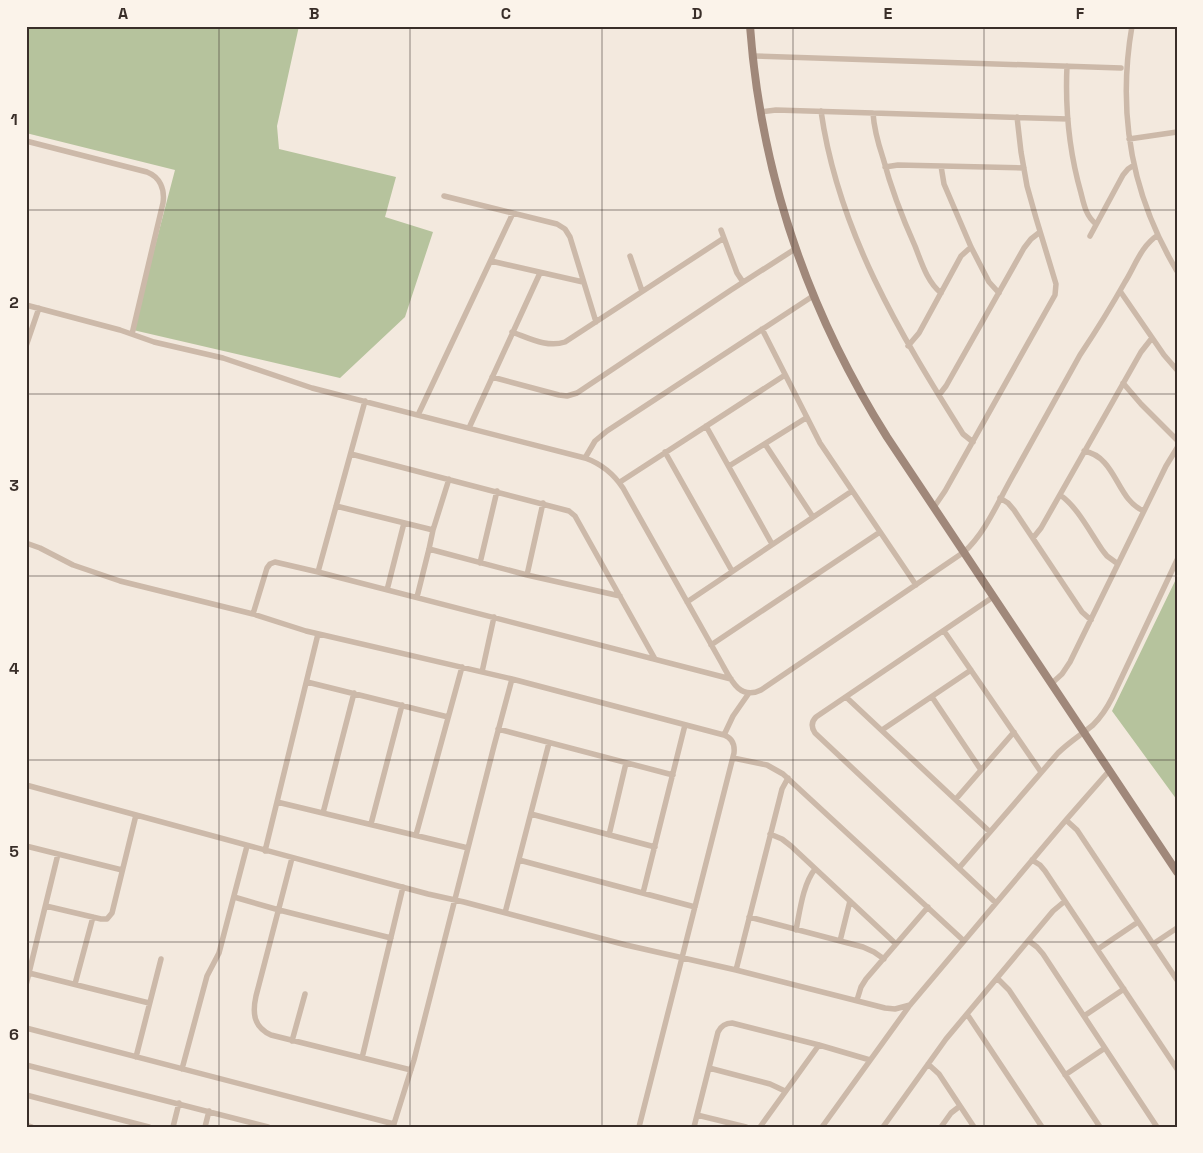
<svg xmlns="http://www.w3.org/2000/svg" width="1203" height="1153" font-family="'Space Grotesk',sans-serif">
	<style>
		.green { fill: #b6c39d }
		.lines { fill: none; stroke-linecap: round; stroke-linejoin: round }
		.street { stroke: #ccb9a9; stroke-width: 5.5 }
		.secondary { stroke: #a0887a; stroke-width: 8 }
		.grid { fill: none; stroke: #392e29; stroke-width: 1; stroke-opacity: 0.55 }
		.neatline { fill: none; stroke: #392e29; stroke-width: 2 }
		.grid-label { font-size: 16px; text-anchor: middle; font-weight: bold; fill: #392e29 }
	</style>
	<rect width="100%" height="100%" fill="#f3e9de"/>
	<path class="green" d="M26,26H299L277,126L279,149L396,177L385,217L433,232L405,317L340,378L133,330L175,170L26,133Z
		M1177,577V800L1112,711Z"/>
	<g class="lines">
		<path class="street" d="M1132,26C1117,113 1132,196 1177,271
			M753,56L1121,68
			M1067,66C1065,109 1069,151 1081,193C1084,205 1086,216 1096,224
			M821,111C838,231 900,334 963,434L973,442
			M760,112L776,110L1068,119
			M873,113C874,129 878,143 883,158C891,188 902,217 915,246C921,261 927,282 941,293
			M1129,139L1177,132
			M26,141L147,172C160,177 165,189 163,203L132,334
			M941,166L944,184L971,247L989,282L999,293
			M885,167L898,165L1024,168
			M444,196L557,224L565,229L570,237L596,322
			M721,230L737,273L743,282
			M1090,236L1123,175L1128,169L1134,165
			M630,256L642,291
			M491,261L583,282
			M1120,291L1164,355L1177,370
			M26,305L120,330L154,342L223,358L312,388L585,458C602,464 613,473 623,488L721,662C730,678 739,701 761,690L964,552C985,533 997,504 1011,479C1034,437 1057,396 1080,355C1096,331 1111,307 1125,282C1135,266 1141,246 1158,235
			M762,329L820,443L916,585
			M512,332C529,338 547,348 565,342L724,238
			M26,346L39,308
			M908,346L919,333L961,256L971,247
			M492,377L559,395L567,396L577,393L731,290L795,249
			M1123,383L1141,404L1177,440
			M939,395L946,386L1024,248L1031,239L1040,232
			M418,415L513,213
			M706,426L772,544
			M469,428L540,273
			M765,444L813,517
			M1084,451C1117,457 1116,500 1144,511
			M665,452L732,571
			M351,454L569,511L575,516L655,659
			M585,458L595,441L607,431L813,296
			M729,466L806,418
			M620,482L785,375
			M1060,495C1077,506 1091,534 1103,551L1107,556L1118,564
			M1000,498L1008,503L1014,510L1082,612L1091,620
			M336,506L433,530
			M934,507L945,491L1055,295L1056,284L1036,218L1027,186L1021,152L1017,117
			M1033,538L1041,528L1141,352L1152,338
			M26,543L40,548L73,565L120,581L253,614L306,631L512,679L724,735C732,738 735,744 734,753L639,1127
			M429,549L527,575L620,596
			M480,563L497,491
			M318,572L365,401
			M527,575L543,503
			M387,590L404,523
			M417,597L429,549L433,530L449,479
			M993,597L816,717C811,722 811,727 815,733L996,903
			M687,602L852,491
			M253,614L267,568L270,564L275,562L318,572L731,679
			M944,631L1041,772
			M711,645L880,532
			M482,672L494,617
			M307,682L448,717
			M1051,684L1062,674L1070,662L1166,466L1177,448
			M846,697L990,832
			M932,697L981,770
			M498,729L673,775
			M882,730L971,670
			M724,735L733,716L749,693
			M733,758L767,765L783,774L964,941
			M26,785L368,878L428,894L464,902L626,945L736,970L885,1008L895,1009L910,1005
			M956,799L1014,732
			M277,802L468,848
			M323,813L354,693
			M531,814L655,847
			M1066,820L1077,830L1177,980
			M371,824L402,705
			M770,834L782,839L791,846L896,944
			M416,835L462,667
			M609,835L626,763
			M26,846L122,870
			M265,851L318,634
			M292,858L256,996C252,1014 254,1027 271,1035L411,1070
			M519,860L695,907
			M1032,860L1040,865L1045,871L1177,1069
			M959,868L1058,753C1069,742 1082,734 1093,725C1101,717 1107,708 1112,698L1177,560
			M643,893L685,725
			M234,897L279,910L391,938
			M46,906L101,919H107L112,913L136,815
			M505,913L549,743
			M749,917L863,947L874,952L884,959
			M796,930C800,910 803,884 815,869
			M840,941L850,901
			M1029,941L1037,947L1043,954L1157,1127
			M1153,944L1177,928
			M1098,949L1138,922
			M736,970L779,801L782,789L788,778
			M29,973L149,1003
			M997,978L1009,990L1100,1127
			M75,984L93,917
			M26,985L58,854
			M857,1000L861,987L866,979L928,907
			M967,1014L1042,1127
			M1084,1016L1124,989
			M26,1028L394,1124
			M292,1041L305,994
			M136,1057L161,959
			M362,1058L403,887
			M928,1064L939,1074L974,1127
			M26,1065L268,1127
			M709,1068L770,1084L785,1091
			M182,1069L207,976L219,953L247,846
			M1065,1075L1105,1048
			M26,1095L149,1127
			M697,1115L746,1127
			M26,1125L32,1127
			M173,1127L179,1103
			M205,1127L209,1111
			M393,1127L414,1060L494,746L512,679
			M694,1127L718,1032C721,1026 725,1023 732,1023L819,1045L870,1060
			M760,1127L819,1045
			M822,1127L910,1005L1066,820L1109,771
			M883,1127L946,1039L1053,911L1065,901
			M941,1127L951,1113L960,1106"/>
		<path class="secondary" d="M750,26C761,175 807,310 887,437L1177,872"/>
	</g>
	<path class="grid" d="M219,26V1127M410,26V1127M602,26V1127M793,26V1127M984,26V1127M26,210H1177M26,394H1177M26,576H1177M26,760H1177M26,942H1177"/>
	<rect width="1203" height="1153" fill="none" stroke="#fbf3ea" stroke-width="55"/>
	<rect x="28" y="28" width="1148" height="1098" class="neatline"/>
	<g class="grid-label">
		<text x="123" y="19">A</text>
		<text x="314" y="19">B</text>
		<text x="506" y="19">C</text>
		<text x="697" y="19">D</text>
		<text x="888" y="19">E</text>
		<text x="1080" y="19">F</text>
		<text x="14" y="125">1</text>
		<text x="14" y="308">2</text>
		<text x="14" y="491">3</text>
		<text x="14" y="674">4</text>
		<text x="14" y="857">5</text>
		<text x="14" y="1040">6</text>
	</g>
</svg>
